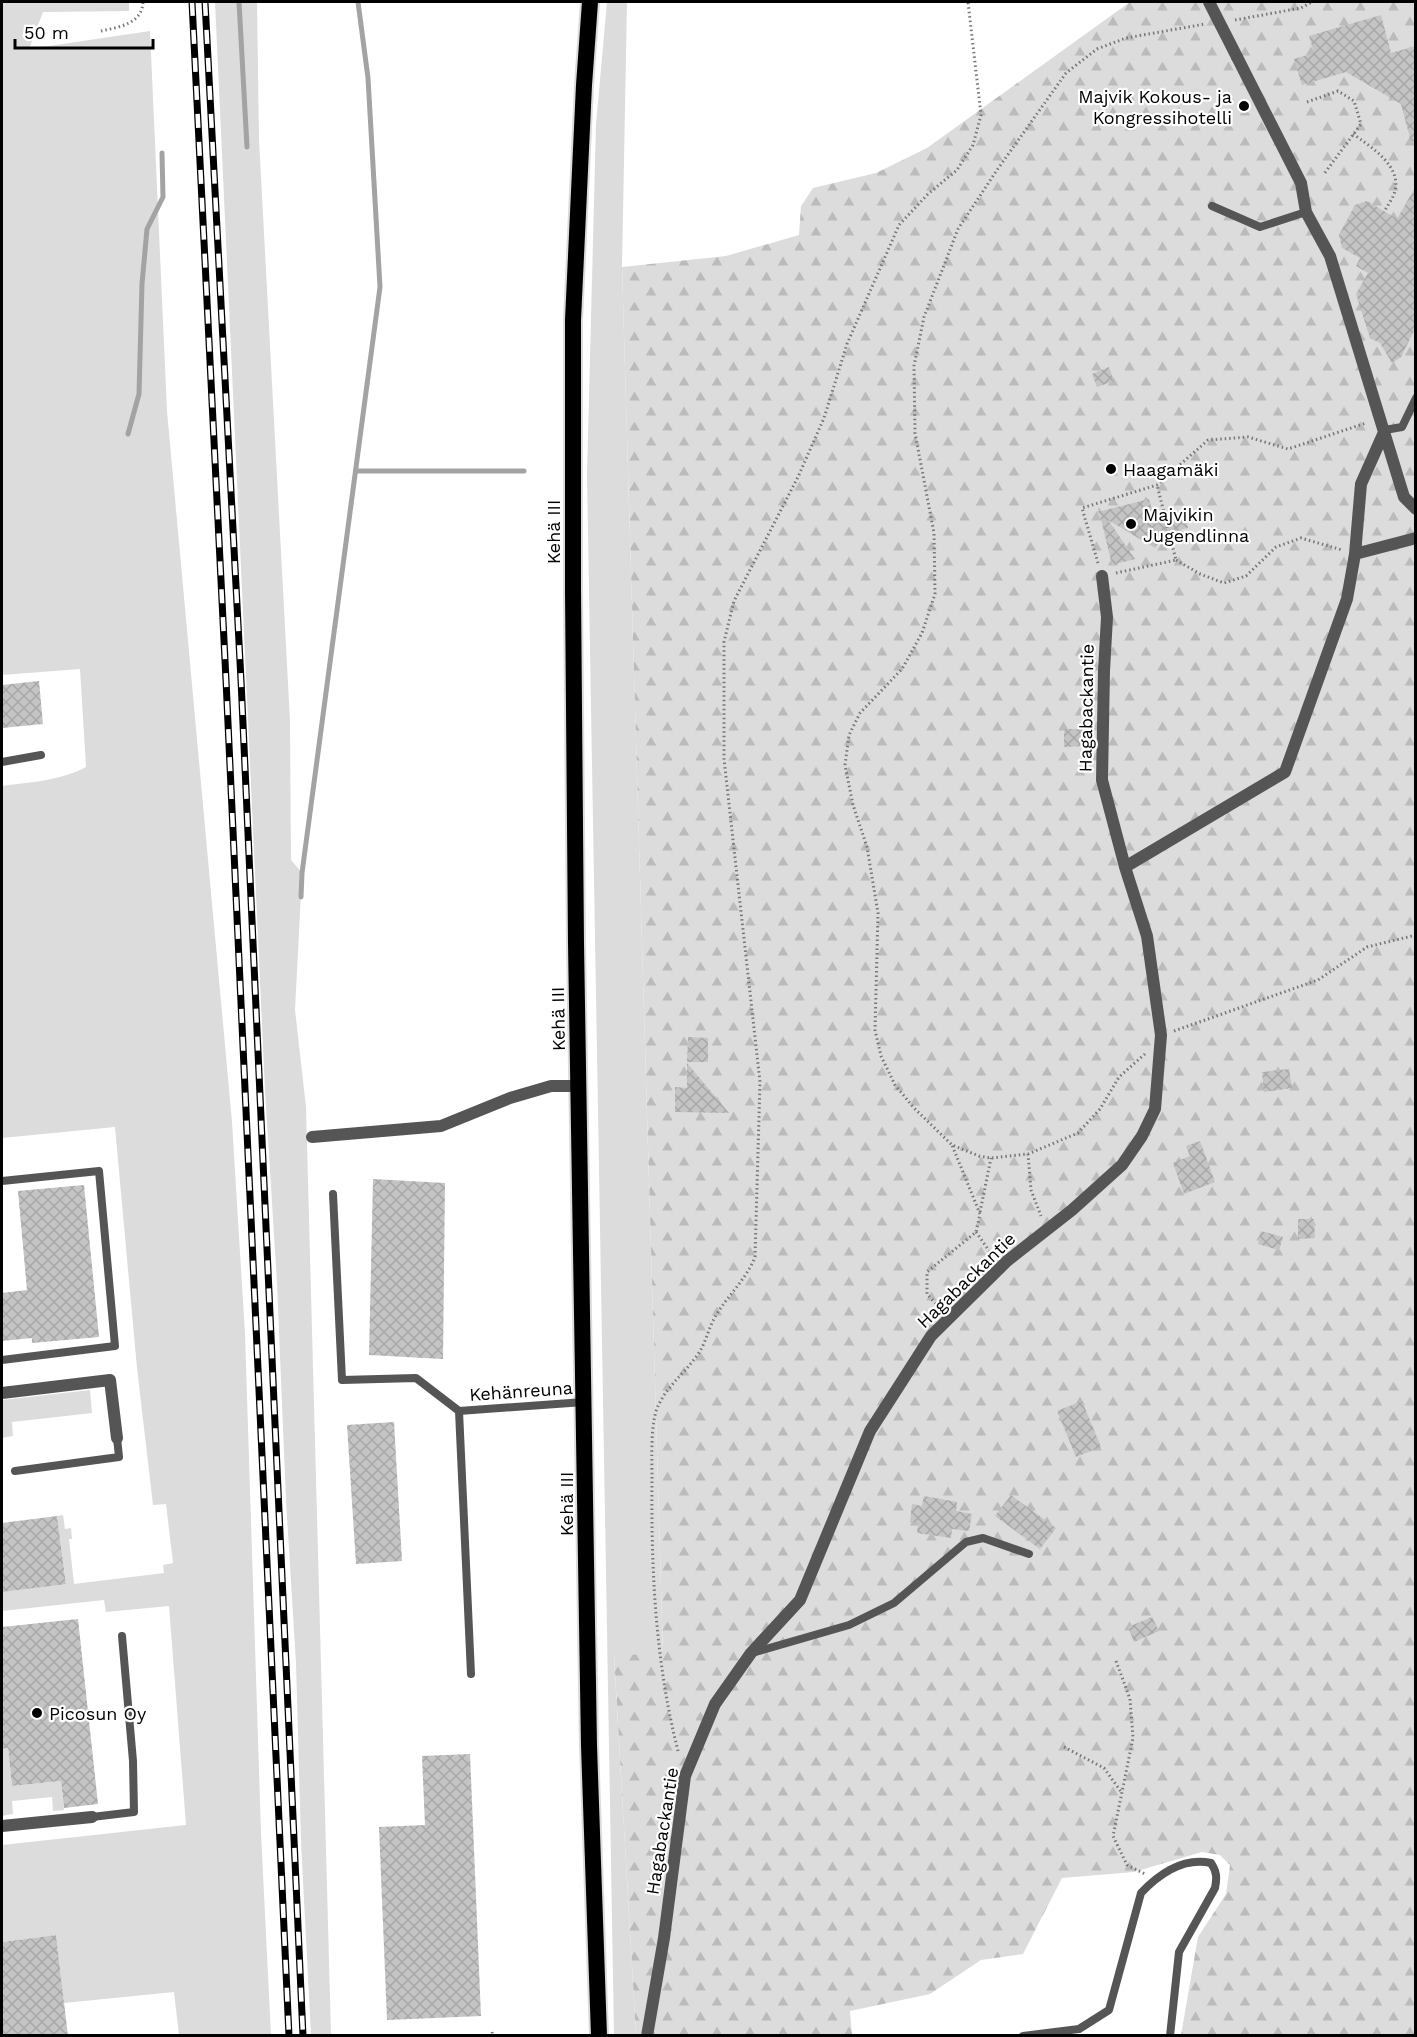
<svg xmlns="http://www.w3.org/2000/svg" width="1417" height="2037" font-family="'Work Sans',sans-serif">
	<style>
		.grass { fill: #dcdcdc }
		.forest { fill: url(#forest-firs) }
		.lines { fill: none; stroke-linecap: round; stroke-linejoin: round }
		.stream { stroke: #a3a3a3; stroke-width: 5 }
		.building { fill: url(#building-cross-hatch) }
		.trunk-casing { stroke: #dbdbdb; stroke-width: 20 }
		.path { stroke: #777; stroke-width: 3; stroke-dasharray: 1.5 3; stroke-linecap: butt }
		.service { stroke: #555; stroke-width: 8 }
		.minor { stroke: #555; stroke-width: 12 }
		.trunk { stroke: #000; stroke-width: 16 }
		.rail-casing { stroke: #000; stroke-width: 7 }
		.rail { stroke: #fff; stroke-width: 4.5; stroke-dasharray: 14; stroke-linecap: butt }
		.minor-bridge { stroke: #555; stroke-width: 12 }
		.poi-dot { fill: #000; stroke: #fff; stroke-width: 2 }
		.labels { text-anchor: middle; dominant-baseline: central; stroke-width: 4.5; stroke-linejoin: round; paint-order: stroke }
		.poi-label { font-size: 18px; fill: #000; stroke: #fff; text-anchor: start }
		.street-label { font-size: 18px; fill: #000; stroke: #fff }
	</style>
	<defs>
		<pattern id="forest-firs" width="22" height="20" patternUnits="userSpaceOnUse" patternTransform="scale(1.5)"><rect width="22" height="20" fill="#dcdcdc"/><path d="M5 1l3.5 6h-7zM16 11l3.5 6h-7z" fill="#bbb"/></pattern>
		<pattern id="building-cross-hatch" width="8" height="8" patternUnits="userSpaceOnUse" patternTransform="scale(1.5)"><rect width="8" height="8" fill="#c4c4c4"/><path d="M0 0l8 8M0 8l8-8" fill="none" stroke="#a7a7a7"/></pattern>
	</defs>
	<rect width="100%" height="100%" fill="#fff"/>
	<path class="grass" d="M2,2H129V11L43,12L29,49L150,31L167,411L232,1122L245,1334L261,1833L271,2035H179L174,1992L64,2003L56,1935L2,1942V1845L186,1825L169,1606L106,1612L104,1600L2,1611V1592L66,1583L57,1516L63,1515L65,1529L71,1528L72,1539H69L74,1584L164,1573L163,1565L173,1563L166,1504L153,1505L137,1368L115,1127L2,1138V786C30,782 60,781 86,767L80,669L2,675Z
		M215,2H257L259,139L290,721L291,860L302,873L295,1010L306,1107L331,2035H311L301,1842L296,1663L286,1501L277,1283L265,1090Z
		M607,2H627L622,267L663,1655L614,1656L636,2035H614L587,475L596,124Z
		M90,1390L92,1413L12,1422L13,1436L2,1438V1400Z
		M8,1748L12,1786L61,1781L64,1810L53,1811L52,1797L12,1801L13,1814L2,1816V1749Z"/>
	<path class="forest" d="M1130,2H1415V2035H1181L1198,1937L1226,1894L1230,1865L1220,1855L1202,1852L1134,1872L1062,1878L1023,1954L981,1960L930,1994L850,2011L852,2035H636L614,1655L663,1654L622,267L726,256L799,235L801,206L813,188L876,173L927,148Z"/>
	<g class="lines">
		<path class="stream" d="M239,2L247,147
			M128,434L139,394L142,284L147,229L163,197L162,153
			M356,471H524
			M301,897L302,873L380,287L368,78L358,2"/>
	</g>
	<path class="building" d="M1381,15L1391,53L1416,46V141L1411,142L1401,104L1346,72L1302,85L1294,59L1314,53L1309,36Z
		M1416,186V327L1401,357L1392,363L1380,343L1370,338L1356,294L1368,273L1356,266L1360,258L1342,248L1339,235L1355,205L1367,201L1397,219Z
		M1109,367L1114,381L1097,387L1092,374Z
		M1149,499L1151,507L1166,515L1183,510L1188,528L1165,533L1155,548L1108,520L1135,559L1112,565L1100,515L1096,512L1099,511L1098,507L1102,511Z
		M39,681L43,724L2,728V685Z
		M1064,729H1084L1085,746L1064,747Z
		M688,1037L708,1038V1062H687Z
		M687,1063L729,1113L675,1112V1087L687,1088Z
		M1289,1069L1292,1088L1264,1092L1262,1072Z
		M1200,1141L1215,1182L1184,1194L1173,1163L1190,1156L1186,1146Z
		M373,1179L445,1183L443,1359L369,1355Z
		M84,1185L99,1337L32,1343V1338L2,1341V1293L27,1290L18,1191Z
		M1298,1219H1314L1315,1238L1298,1239Z
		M1261,1231L1283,1237L1279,1250L1258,1244Z
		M1082,1401L1101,1447L1076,1457L1057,1411Z
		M394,1422L402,1561L356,1564L347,1425Z
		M1011,1495L1056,1528L1040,1549L995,1516Z
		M924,1496L957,1502L956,1511L972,1514L969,1531L952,1529L951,1538L917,1533L918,1523L910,1522L912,1504L922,1506Z
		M57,1516L66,1584L2,1592V1523Z
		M1152,1617L1159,1631L1134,1642L1128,1627Z
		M78,1619L98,1804L64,1808L61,1781L12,1786L8,1748L2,1749V1627Z
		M470,1754L481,2016L387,2020L379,1827L425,1825L422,1756Z
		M56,1935L68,2036H2V1942Z"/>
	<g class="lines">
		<defs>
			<path id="trunk" d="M590,2L584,85L573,320V591L576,943L589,1746L599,2036"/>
		</defs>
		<use href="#trunk" class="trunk-casing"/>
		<path class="path" d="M1235,20L1301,8L1312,2
			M101,31C119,27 142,24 143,2
			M1307,102L1338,91L1354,101L1361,124L1324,174
			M1353,134C1371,147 1404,167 1394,194C1392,200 1387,206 1384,212
			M1176,560L1200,574L1224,583L1246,576L1276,547L1301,538L1342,550
			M1098,563L1082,508L1157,485L1208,440L1248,437L1288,449L1366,423
			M1116,573L1176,560L1157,485
			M1174,1031L1318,980L1367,947L1416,935
			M1145,1054L1119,1077L1100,1109L1078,1133L1028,1154L991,1158L979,1156L952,1145L914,1108L895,1085L881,1056L875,1030L878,913L867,847L853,805L845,765L849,735L860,713L902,669L922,633L935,594L934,533L915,433L914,366L924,317L958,229L997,170L1066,73L1097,49L1126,38L1205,24
			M1028,1154L1031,1190L1041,1216
			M980,1212L991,1158
			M976,1232L992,1255
			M939,1307L927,1294V1272L976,1232L980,1214L952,1145
			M1116,1661L1130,1699L1133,1738L1113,1836L1127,1865L1145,1874
			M1064,1747L1104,1768L1122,1793
			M678,1751C655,1661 651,1567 652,1476C652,1457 650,1420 659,1404C669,1384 686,1372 698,1354C706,1343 708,1329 715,1317C727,1296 746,1280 755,1257L760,1082L724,759V642L734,601L798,477L824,418L847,344L899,225L928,194L957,170L973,145L981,115L968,2
			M492,2032L493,2036"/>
		<path class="service" d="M1212,206L1260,227L1306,212
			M1385,430L1402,427L1416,398
			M2,762L41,755
			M2,1181L99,1171L115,1346L2,1360
			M333,1194L342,1380L416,1378L459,1411
			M459,1411L471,1674
			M459,1411L584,1402
			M15,1471L119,1457L117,1438
			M752,1653L849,1625L894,1603L966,1542L983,1538L1029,1554
			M92,1817L134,1812L133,1761L122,1636
			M1023,2036L1079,2029L1109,2010L1141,1893C1159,1874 1183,1857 1211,1863C1217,1872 1217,1878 1215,1888L1179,1952L1170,2036"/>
		<path class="minor" d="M1237,57L1301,183L1306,212L1330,256L1404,497L1416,509
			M1355,554L1416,538
			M1125,867L1285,772L1347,599L1355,554L1361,484L1385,430
			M312,1137L441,1126L510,1098L551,1086H579
			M2,1393L110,1380L117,1438
			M2,1826L92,1817
			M647,2036L664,1938L685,1776L715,1704L751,1653L800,1600L870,1431L931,1336L1007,1261L1072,1210L1122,1165L1142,1136L1155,1109L1161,1035L1147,936L1125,867L1102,780L1104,671L1107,617L1102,576"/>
		<use href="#trunk" class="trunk"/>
		<defs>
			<path id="rail" d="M192,2L226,680L289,2036
				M205,2L241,680L303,2036"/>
		</defs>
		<use href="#rail" class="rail-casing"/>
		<use href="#rail" class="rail"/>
		<path class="minor-bridge" d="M1209,2L1237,57"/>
	</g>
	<g class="poi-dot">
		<circle cx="1244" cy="106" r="6"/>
		<circle cx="1111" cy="469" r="6"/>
		<circle cx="1131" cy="524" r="6"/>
		<circle cx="37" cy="1713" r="6"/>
	</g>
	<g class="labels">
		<g class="poi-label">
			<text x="1232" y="96" text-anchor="end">Majvik Kokous- ja<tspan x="1232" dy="21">Kongressihotelli</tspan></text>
			<text x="1123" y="469">Haagamäki</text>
			<text x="1143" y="514">Majvikin<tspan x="1143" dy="21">Jugendlinna</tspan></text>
			<text x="49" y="1713">Picosun Oy</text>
		</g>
		<g class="street-label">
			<text transform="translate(553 532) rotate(-90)">Kehä III</text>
			<text transform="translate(1086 708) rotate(-89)">Hagabackantie</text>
			<text transform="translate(558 1019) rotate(-91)">Kehä III</text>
			<text transform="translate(966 1280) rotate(-44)">Hagabackantie</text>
			<text transform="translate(521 1391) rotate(-4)">Kehänreuna</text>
			<text transform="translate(566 1504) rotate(-90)">Kehä III</text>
			<text transform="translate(662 1831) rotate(-81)">Hagabackantie</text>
		</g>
	</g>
	<rect width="1417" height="2037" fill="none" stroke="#000000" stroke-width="6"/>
	<path d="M15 39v9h138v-9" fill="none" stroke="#000000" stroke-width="3"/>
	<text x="24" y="39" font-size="18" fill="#000000" stroke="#ffffff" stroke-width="4.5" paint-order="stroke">50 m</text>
</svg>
